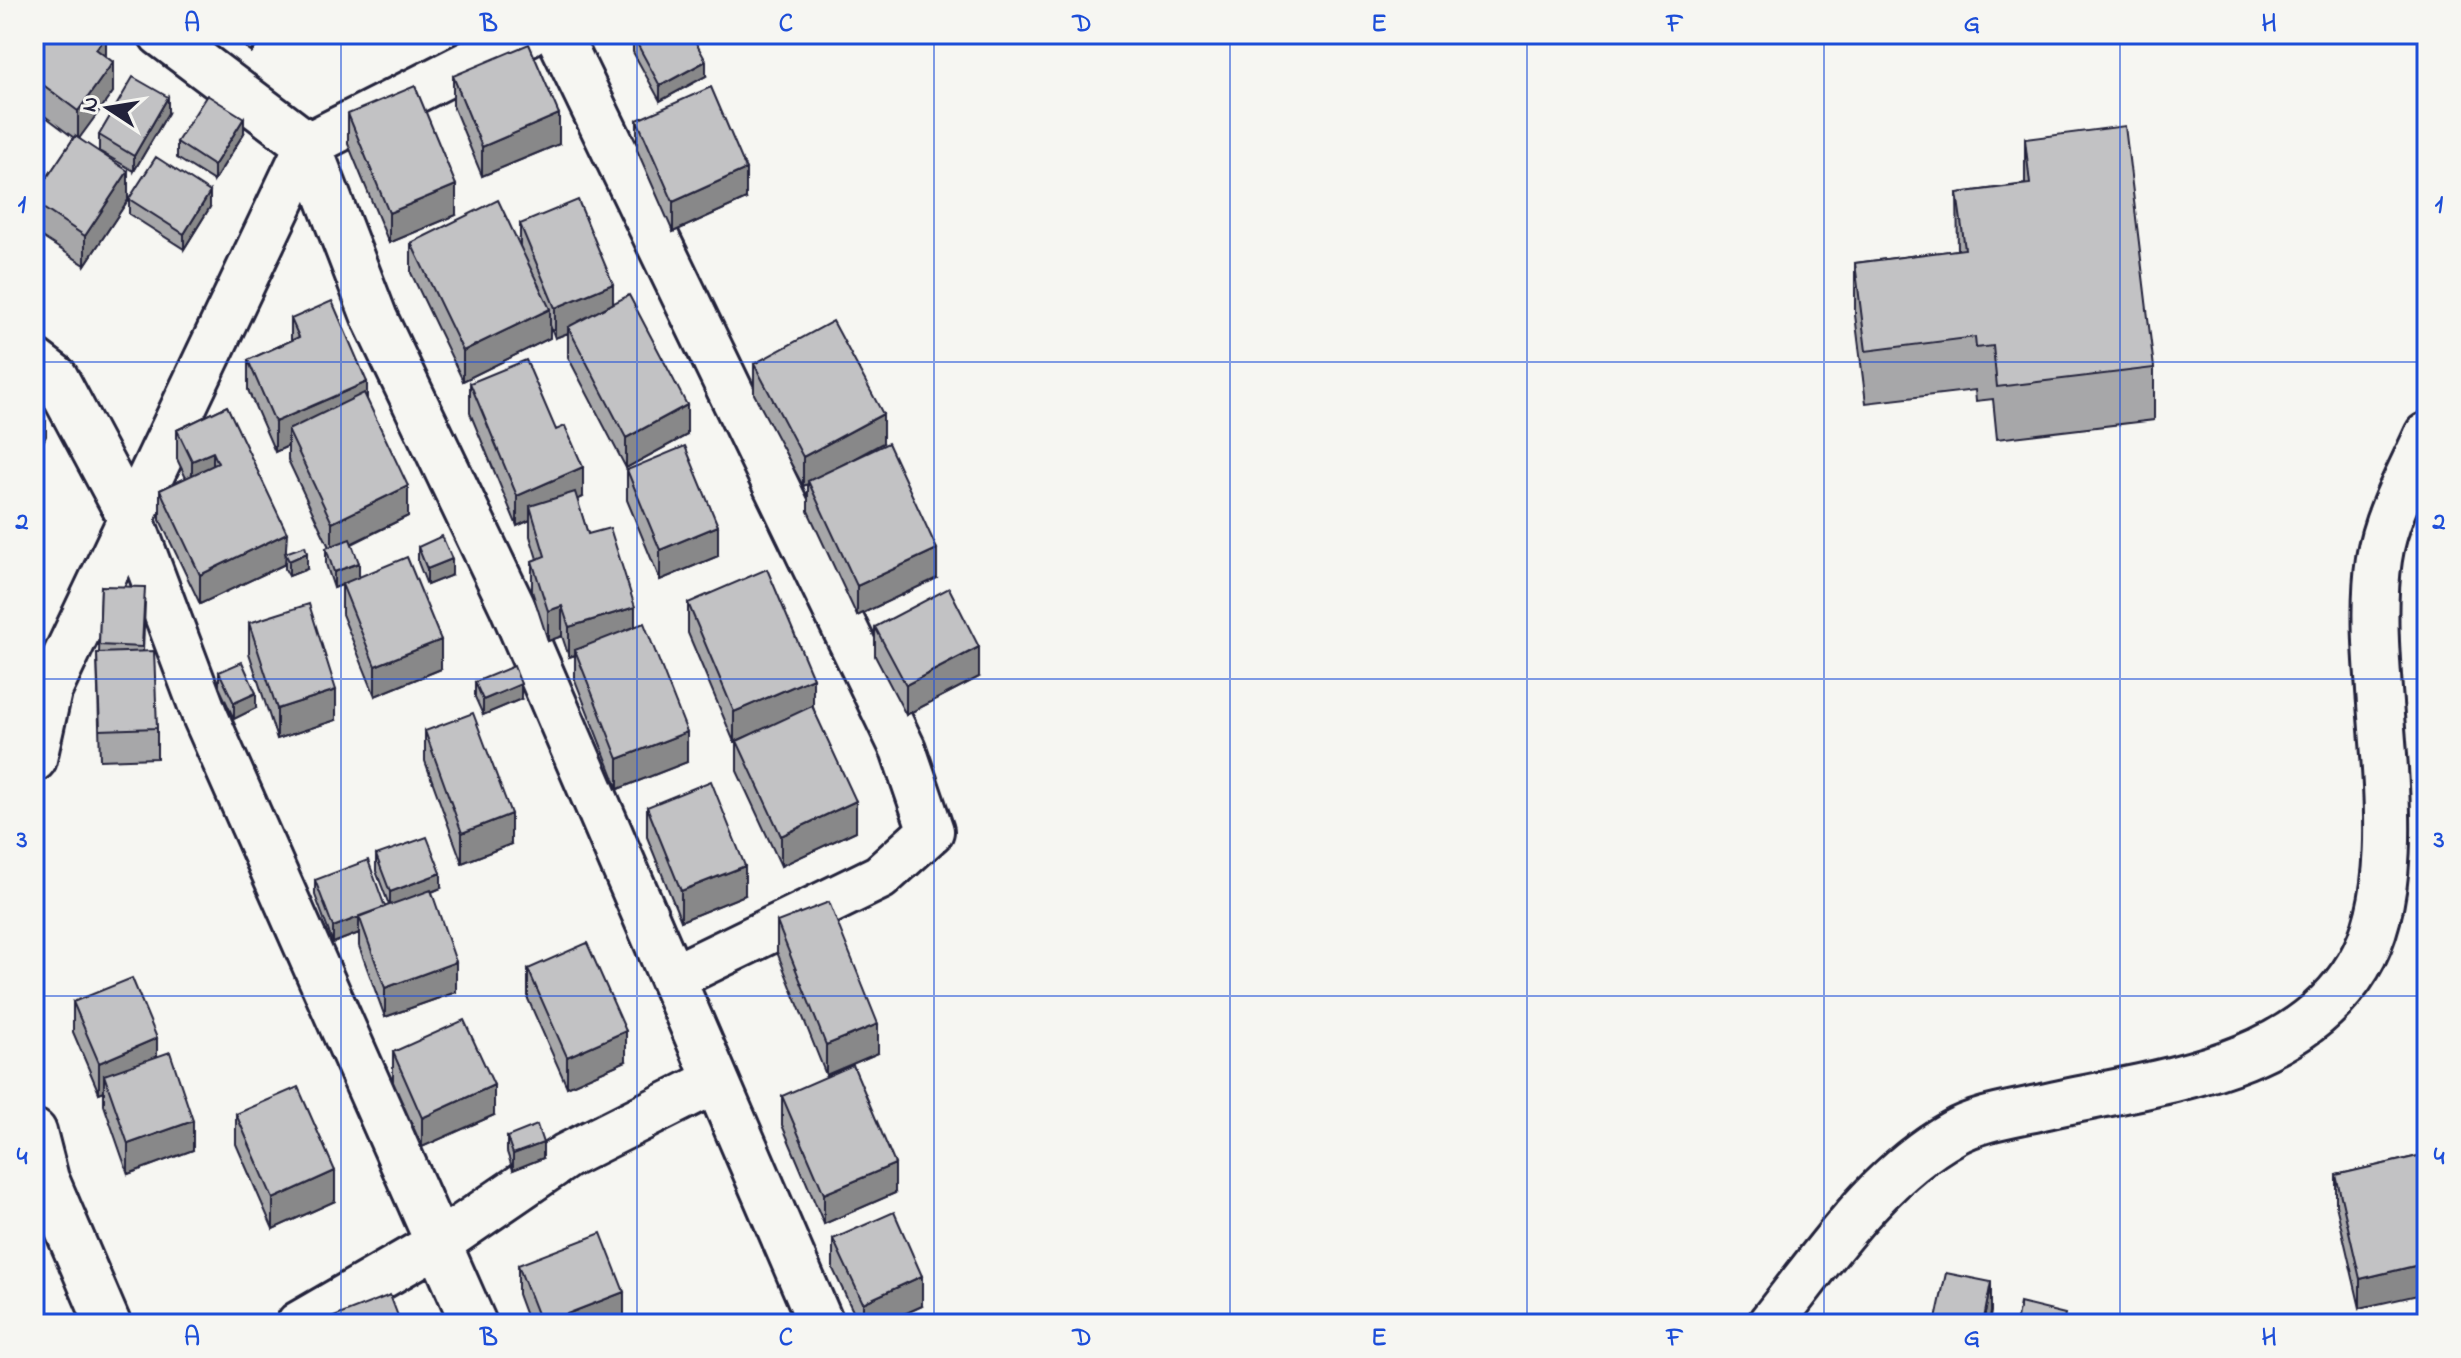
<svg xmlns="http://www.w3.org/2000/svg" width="2461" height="1358" font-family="'Indie Flower',sans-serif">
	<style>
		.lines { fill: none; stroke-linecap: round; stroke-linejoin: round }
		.minor-casing { stroke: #22223b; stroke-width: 50 }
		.minor { stroke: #f6f6f2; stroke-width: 44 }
		.wall { fill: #a7a7a9; stroke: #22223b; stroke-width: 2 }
		.shaded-wall { fill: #888889; stroke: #22223b; stroke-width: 2 }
		.building { fill: #c2c2c4; stroke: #22223b; stroke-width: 2 }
		.grid { fill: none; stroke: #1d4ed8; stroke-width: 2; stroke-opacity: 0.55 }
		.neatline { fill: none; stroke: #1d4ed8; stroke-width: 3 }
		.grid-label { font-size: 26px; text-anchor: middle; font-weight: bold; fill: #1d4ed8 }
	</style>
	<rect width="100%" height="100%" fill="#f6f6f2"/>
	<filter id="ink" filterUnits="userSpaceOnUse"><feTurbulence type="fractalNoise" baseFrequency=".0125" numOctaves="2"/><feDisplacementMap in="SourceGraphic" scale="16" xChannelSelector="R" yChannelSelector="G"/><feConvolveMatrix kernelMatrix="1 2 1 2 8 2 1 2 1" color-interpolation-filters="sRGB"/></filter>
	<g filter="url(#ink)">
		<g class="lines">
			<defs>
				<path id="minor" d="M161,34L308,145L375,319L512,606L821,1324
					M558,34L903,749L931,831L880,877L672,978
					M34,361L55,377L131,519L205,716L474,1324
					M34,759L49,691L308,145L527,34
					M34,1132L46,1179L108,1324
					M299,1324L439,1243L566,1156L715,1081
					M1770,1324C1824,1257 1876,1176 1953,1133C1977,1119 2011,1114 2038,1108C2149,1082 2294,1073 2358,966C2420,863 2361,679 2379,559C2385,517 2410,473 2427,435"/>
			</defs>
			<use href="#minor" class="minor-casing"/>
			<use href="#minor" class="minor"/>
		</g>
		<path class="wall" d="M34,34L106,56L113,92L79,138L128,200L85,265L34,232V197L74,138L34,108Z
			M227,34H266L252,52Z
			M633,36L706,76L660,101L633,52Z
			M453,76L559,144L482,176L453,106Z
			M168,113L134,171L99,151V135Z
			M348,114L456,215L389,243L348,144Z
			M637,120L746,199L673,232L637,150Z
			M244,133L214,181L177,158V142Z
			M2025,139L2154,368V420L1997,439L1993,399L1976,401L1975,390L1866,403L1855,315V263L1958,250L1957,193L2025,184Z
			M129,199L210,207L184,249L129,214Z
			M520,224L613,303L687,435L626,468L568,357V333L555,338L550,325V338L463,381L411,273V243L520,247Z
			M291,319L367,400L408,516L352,544L359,577L441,669L375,696L342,614V585L334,588L326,564V548L329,547L288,460V446L275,452L248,390V360L291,341Z
			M754,364L883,443L848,462L937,578L857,616L808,511V484L803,486L754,394Z
			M470,383L583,497L577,500L588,534L635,627L687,762L618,789L575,680V655L569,657L562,636L548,641L532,591V561L537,559L530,536V520L517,526L470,413Z
			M227,406L287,553L307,569L289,576L285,569V564L200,604L160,520V490L186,478L177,459V430Z
			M627,470L718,556L660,580L627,500Z
			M418,547L452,575L427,585L418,562Z
			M101,586L145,603L143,651L157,728V758L100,760L97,653H99Z
			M688,603L813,707L856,831L781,866L737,771V741L760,730L734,742L688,633Z
			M249,623L336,720L277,739L249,653Z
			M875,627L979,677L906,715L875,656Z
			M219,672L256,708L234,719L219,687Z
			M475,682L521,699L483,715L475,697Z
			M425,731L511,844L462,863L425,761Z
			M647,807L745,895L681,921L647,837Z
			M376,855L441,888L432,892L456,992L385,1017L359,946V933L333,943L315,895V880L385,907L389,905L376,871Z
			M777,922L878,1053L826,1075L777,952Z
			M528,969L626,1061L567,1087L528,999Z
			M73,1002L157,1056L193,1150L128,1174L104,1105V1091L99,1093L73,1032Z
			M393,1052L494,1115L422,1147L393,1082Z
			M782,1096L895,1193L824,1224L782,1125Z
			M236,1114L335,1201L273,1229L236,1144Z
			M507,1137L543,1158L513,1170L507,1152Z
			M2427,1154L2360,1308L2336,1205V1175Z
			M833,1239L922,1306L882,1324H859L833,1269Z
			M518,1265L624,1322L619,1324H529L518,1294Z"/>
		<path class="shaded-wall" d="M252,34H266L252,52Z
			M106,36V66L96,49Z
			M706,61V76L660,101V86Z
			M113,62V92L78,140V111Z
			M168,97V113L134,171V156Z
			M559,114V144L482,176V147Z
			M244,118V133L214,181V166Z
			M746,169V199L673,232V202Z
			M128,171V200L85,265V236Z
			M456,185V215L389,243V213Z
			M210,192V207L184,249V234Z
			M613,284V313L568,327V333L555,338V308Z
			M550,309V338L463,381V351Z
			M367,382V412L288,430V446L275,452V422Z
			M687,405V435L626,468V438Z
			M883,414V443L809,483L808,481V484L803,486V457Z
			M46,421V436L34,462V447Z
			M213,452V481L192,491V461Z
			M583,467V497L534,518L530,506V520L517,526V496Z
			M408,486V516L332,553V523Z
			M718,526V556L660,580V550Z
			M287,533L285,564L200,604V575Z
			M937,549V578L857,616V586Z
			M307,553V569L289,576V561Z
			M452,559V575L427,585V569Z
			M359,563V578L334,588V572Z
			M562,606V636L548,641V611Z
			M635,607V637L575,650V655L569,657V627Z
			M441,640V669L375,696V666Z
			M979,647V677L906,715V685Z
			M813,678V708L734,742V712Z
			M521,684V699L483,715V700Z
			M336,690V720L277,739V709Z
			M256,693V708L234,719V703Z
			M687,732V762L618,789V759Z
			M856,801V831L781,866V836Z
			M511,814V844L462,863V833Z
			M745,866V895L681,921V891Z
			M441,873V888L390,908V892Z
			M359,917V933L333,943V927Z
			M456,962V992L385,1017V988Z
			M878,1024V1053L826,1075V1045Z
			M626,1031V1061L567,1087V1057Z
			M157,1038V1068L104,1075V1091L99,1093V1063Z
			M494,1085V1115L422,1147V1118Z
			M193,1121V1150L128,1174V1144Z
			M543,1143V1158L513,1170V1154Z
			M895,1164V1193L824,1224V1194Z
			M335,1171V1201L273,1229V1199Z
			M2427,1263V1293L2360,1308V1279Z
			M922,1276V1306L882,1324H863V1303Z
			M1991,1282V1312L1989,1324H1983Z
			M624,1292V1322L619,1324H541Z"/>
		<path class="building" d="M34,34H103L106,36L96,49L113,62L78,111L34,78Z
			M637,34H691L706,61L660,86L633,36Z
			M529,44L559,114L482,147L453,76Z
			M133,77L168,97L134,156L99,135Z
			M415,86L456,185L389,213L348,114Z
			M711,87L746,169L673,202L637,120Z
			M207,95L244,118L214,166L177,142Z
			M2125,126L2154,368L1997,387L1993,346L1976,348L1975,337L1866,351L1855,263L1965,249L1957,193L2030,184L2025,139Z
			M75,136L128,171L85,236L34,202V197Z
			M156,157L210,192L184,234L129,199Z
			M498,200L550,309L463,351L411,243Z
			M578,200L613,284L555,308L520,224Z
			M629,295L687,405L626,438L568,327Z
			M332,301L367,382L275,422L248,360L299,337L291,319Z
			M833,321L883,414L803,457L754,364Z
			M526,360L556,430L565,426L583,467L517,496L470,383Z
			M364,393L408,486L332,523L288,430Z
			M227,406L287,533L200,575L160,490L218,463L213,452L192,461L177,430Z
			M34,416L46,421L34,447Z
			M888,443L937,549L857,586L808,481Z
			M685,446L718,526L660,550L627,470Z
			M575,492L588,534L610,528L635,607L569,627L562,606L548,611L532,561L545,556L530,506Z
			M442,536L452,559L427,569L418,547Z
			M350,539L359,563L334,572L326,548Z
			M305,546L307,553L289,561L285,553Z
			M407,557L441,640L375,666L342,584Z
			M767,569L813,678L734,712L688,603Z
			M101,586L145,587L142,647L99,645Z
			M949,588L979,647L906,685L875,627Z
			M309,604L336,690L277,709L249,623Z
			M644,623L687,732L618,759L575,650Z
			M154,651L157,728L100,730L97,653Z
			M242,662L256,693L234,703L219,672Z
			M514,666L521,684L483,700L475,682Z
			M812,706L856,801L781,836L737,741Z
			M473,713L511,814L462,833L425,731Z
			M711,781L745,866L681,891L647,807Z
			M427,837L441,873L390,892L376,855Z
			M368,860L385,907L333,927L315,880Z
			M431,890L456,962L385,988L359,916Z
			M829,902L878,1024L826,1045L777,922Z
			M587,943L626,1031L567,1057L528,969Z
			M132,978L157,1038L99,1063L73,1002Z
			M464,1020L494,1085L422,1118L393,1052Z
			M170,1052L193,1121L128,1144L104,1075Z
			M853,1065L895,1164L824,1194L782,1096Z
			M298,1087L335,1171L273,1199L236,1114Z
			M537,1125L543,1143L513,1154L507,1137Z
			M2427,1154V1263L2360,1279L2336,1175Z
			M894,1212L922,1276L863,1303L833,1239Z
			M601,1233L624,1292L541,1324L518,1265Z
			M1946,1273L1991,1282L1983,1324H1935Z
			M390,1295L401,1324H333L331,1318Z
			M2020,1303L2065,1314L2063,1324H2016Z
			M990,1316L993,1324H970Z"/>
	</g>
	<path class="grid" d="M341,34V1324M637,34V1324M934,34V1324M1230,34V1324M1527,34V1324M1824,34V1324M2120,34V1324M34,362H2427M34,679H2427M34,996H2427"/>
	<rect width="2461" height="1358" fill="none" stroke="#f6f6f2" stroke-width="88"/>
	<g transform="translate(108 108) rotate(282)" stroke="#f6f6f2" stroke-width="6" paint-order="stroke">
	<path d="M0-6L14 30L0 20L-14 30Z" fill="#22223b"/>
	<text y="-12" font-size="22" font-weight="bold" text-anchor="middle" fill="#22223b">N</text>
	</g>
	<rect x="44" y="44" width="2373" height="1270" class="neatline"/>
	<g class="grid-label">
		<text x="192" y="31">A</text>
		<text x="489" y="31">B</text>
		<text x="786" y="31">C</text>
		<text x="1082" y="31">D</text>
		<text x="1379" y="31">E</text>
		<text x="1675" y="31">F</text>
		<text x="1972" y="31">G</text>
		<text x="2269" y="31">H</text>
		<text x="22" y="212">1</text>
		<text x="2439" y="212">1</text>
		<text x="22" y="529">2</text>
		<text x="2439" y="529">2</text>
		<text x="22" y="847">3</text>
		<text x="2439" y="847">3</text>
		<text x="22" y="1164">4</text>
		<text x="2439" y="1164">4</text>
		<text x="192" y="1345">A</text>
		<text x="489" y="1345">B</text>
		<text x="786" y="1345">C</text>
		<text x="1082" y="1345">D</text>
		<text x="1379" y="1345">E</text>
		<text x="1675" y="1345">F</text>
		<text x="1972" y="1345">G</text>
		<text x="2269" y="1345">H</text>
	</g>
</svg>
